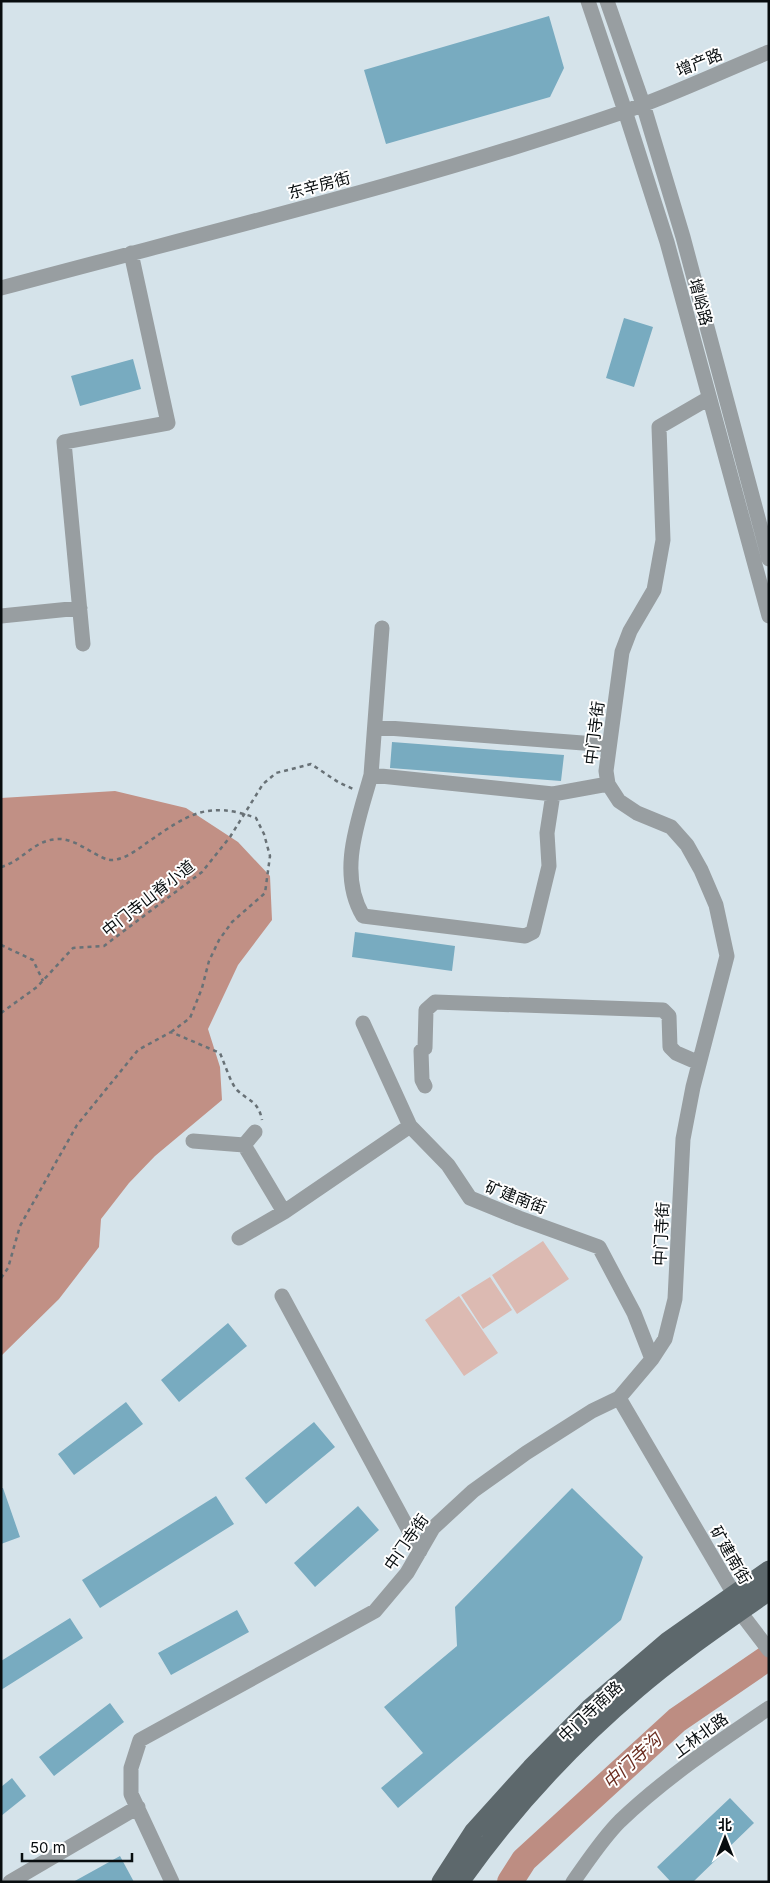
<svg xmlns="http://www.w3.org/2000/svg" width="770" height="1883" font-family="Inter,'Noto Sans SC',sans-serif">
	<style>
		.green { fill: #dcbab2 }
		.forest { fill: #c19085 }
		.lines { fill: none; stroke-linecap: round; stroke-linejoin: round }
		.river { stroke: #bd8d82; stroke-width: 26 }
		.building { fill: #78abc0 }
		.path { stroke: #687176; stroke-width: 2.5; stroke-dasharray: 4 4; stroke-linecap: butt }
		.minor { stroke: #989ea1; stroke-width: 15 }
		.major { stroke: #5d686c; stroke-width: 19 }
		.labels { text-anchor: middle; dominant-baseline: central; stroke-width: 4; stroke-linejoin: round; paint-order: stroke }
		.street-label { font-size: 16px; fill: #080d0f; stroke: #fff }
		.water-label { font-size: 18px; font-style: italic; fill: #6b2d20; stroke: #fff }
	</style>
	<rect width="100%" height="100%" fill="#d5e3ea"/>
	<path class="green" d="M543,1241L569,1279L517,1314L492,1275Z
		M490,1277L512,1310L483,1329L461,1295Z
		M459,1296L498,1353L464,1376L425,1320Z"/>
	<path class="forest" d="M115,791L186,808L238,842L270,876L272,920L238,965L208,1029L220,1067L222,1100L155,1156L129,1183L101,1219L99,1247L59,1299L1,1356V798Z"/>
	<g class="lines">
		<path class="river" d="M510,1882L524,1860L677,1720L769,1657"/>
	</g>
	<path class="building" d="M549,16L564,68L550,97L386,144L364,70Z
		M624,318L653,327L634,387L606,378Z
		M133,359L141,389L80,406L71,376Z
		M392,742L564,755L561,781L390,768Z
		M355,932L455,946L452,971L352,957Z
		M228,1323L247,1346L179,1402L161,1380Z
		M126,1402L143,1424L74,1475L58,1454Z
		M314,1422L335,1447L266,1504L245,1478Z
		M1,1488H3L20,1537L1,1544Z
		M572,1488L643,1557L621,1620L398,1808L381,1788L423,1753L384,1707L457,1646L455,1607Z
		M216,1496L234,1524L100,1608L82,1580Z
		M358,1506L379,1530L315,1587L294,1563Z
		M237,1610L249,1632L171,1675L158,1653Z
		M70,1618L83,1638L1,1690V1661Z
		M110,1703L124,1722L54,1776L39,1757Z
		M12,1778L26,1796L1,1816V1787Z
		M730,1798L754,1823L693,1882H671L657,1867Z
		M120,1856L134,1882H73Z"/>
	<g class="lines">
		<path class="path" d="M1,867C23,861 33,840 58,839C78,838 100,862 114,860C127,858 138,849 148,842C187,815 207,800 256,818L264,834L270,856L265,893L232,922L219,940L209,961L202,988L190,1018L171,1032
			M1,945L33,960L43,981
			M1,1013L37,987L73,948L104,946L202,872L230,837L263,784L276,773L311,764L338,782L353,789
			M1,1278L8,1268L20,1226L77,1125L138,1050L171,1032L220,1053C224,1062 231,1084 237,1090C249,1102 258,1100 262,1120"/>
		<path class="minor" d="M588,1L625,111L667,242L769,616
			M607,1L643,104L683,237L769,559
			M1,288C209,232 419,182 623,112C672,95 720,72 769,52
			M1,616L80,608
			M83,644L64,442L168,423L131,253
			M375,727L609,745
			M371,775L382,628
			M553,794L547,833L549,866L533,932L525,936L363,916C337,872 359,819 371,775L553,794L608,784
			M363,1023L410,1126L448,1165L470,1198L519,1218L599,1247L634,1313L652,1359
			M425,1086L422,1080L421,1051L425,1048L426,1010L435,1002L663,1010L669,1016L670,1047L676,1053L699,1063
			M255,1132L244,1145L284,1212
			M193,1141L244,1145
			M239,1238L284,1212L410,1126
			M282,1296L420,1551
			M619,1398L734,1594L740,1612L769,1650
			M10,1882L138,1807
			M172,1882L131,1794V1768L140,1740L375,1611L407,1573L433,1528L473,1491L526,1453L592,1411L619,1398L652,1359L665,1339L675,1299L683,1139L693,1087L727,956L716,905L701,870L687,845L671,827L637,813L619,801L608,784L606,771L622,652L630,631L654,590L663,540L659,427L709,398
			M573,1882C588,1861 602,1839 620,1821C665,1778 717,1743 769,1708"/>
		<path class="major" d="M441,1882L474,1831L531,1768L590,1708L668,1641L769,1570
			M460,1882C510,1811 571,1745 637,1689C679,1653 724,1623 769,1591"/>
	</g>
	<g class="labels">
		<g class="street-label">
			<text transform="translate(699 62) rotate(-22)">增产路</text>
			<text transform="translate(319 185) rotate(-15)">东辛房街</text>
			<text transform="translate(701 302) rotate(75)">增峪路</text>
			<text transform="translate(594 733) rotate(-83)">中门寺街</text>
			<text transform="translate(148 898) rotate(-38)">中门寺山脊小道</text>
			<text transform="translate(516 1197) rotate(21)">矿建南街</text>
			<text transform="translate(661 1234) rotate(-87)">中门寺街</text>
			<text transform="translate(406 1542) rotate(-55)">中门寺街</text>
			<text transform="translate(731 1555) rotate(60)">矿建南街</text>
			<text transform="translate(590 1711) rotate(-43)">中门寺南路</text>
			<text transform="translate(700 1735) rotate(-36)">上林北路</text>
		</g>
		<g class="water-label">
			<text transform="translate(632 1761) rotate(-43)">中门寺沟</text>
		</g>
	</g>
	<rect width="770" height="1883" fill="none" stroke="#080d0f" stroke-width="5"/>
	<g transform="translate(725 1838)" stroke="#ffffff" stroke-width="4" paint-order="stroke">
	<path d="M0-4L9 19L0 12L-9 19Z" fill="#080d0f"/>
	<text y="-8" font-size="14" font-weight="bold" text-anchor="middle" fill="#080d0f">北</text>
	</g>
	<path d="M22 1853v8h110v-8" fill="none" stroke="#080d0f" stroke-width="2.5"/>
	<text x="30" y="1853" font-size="15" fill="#080d0f" stroke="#ffffff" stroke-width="4" paint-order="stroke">50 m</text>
</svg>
